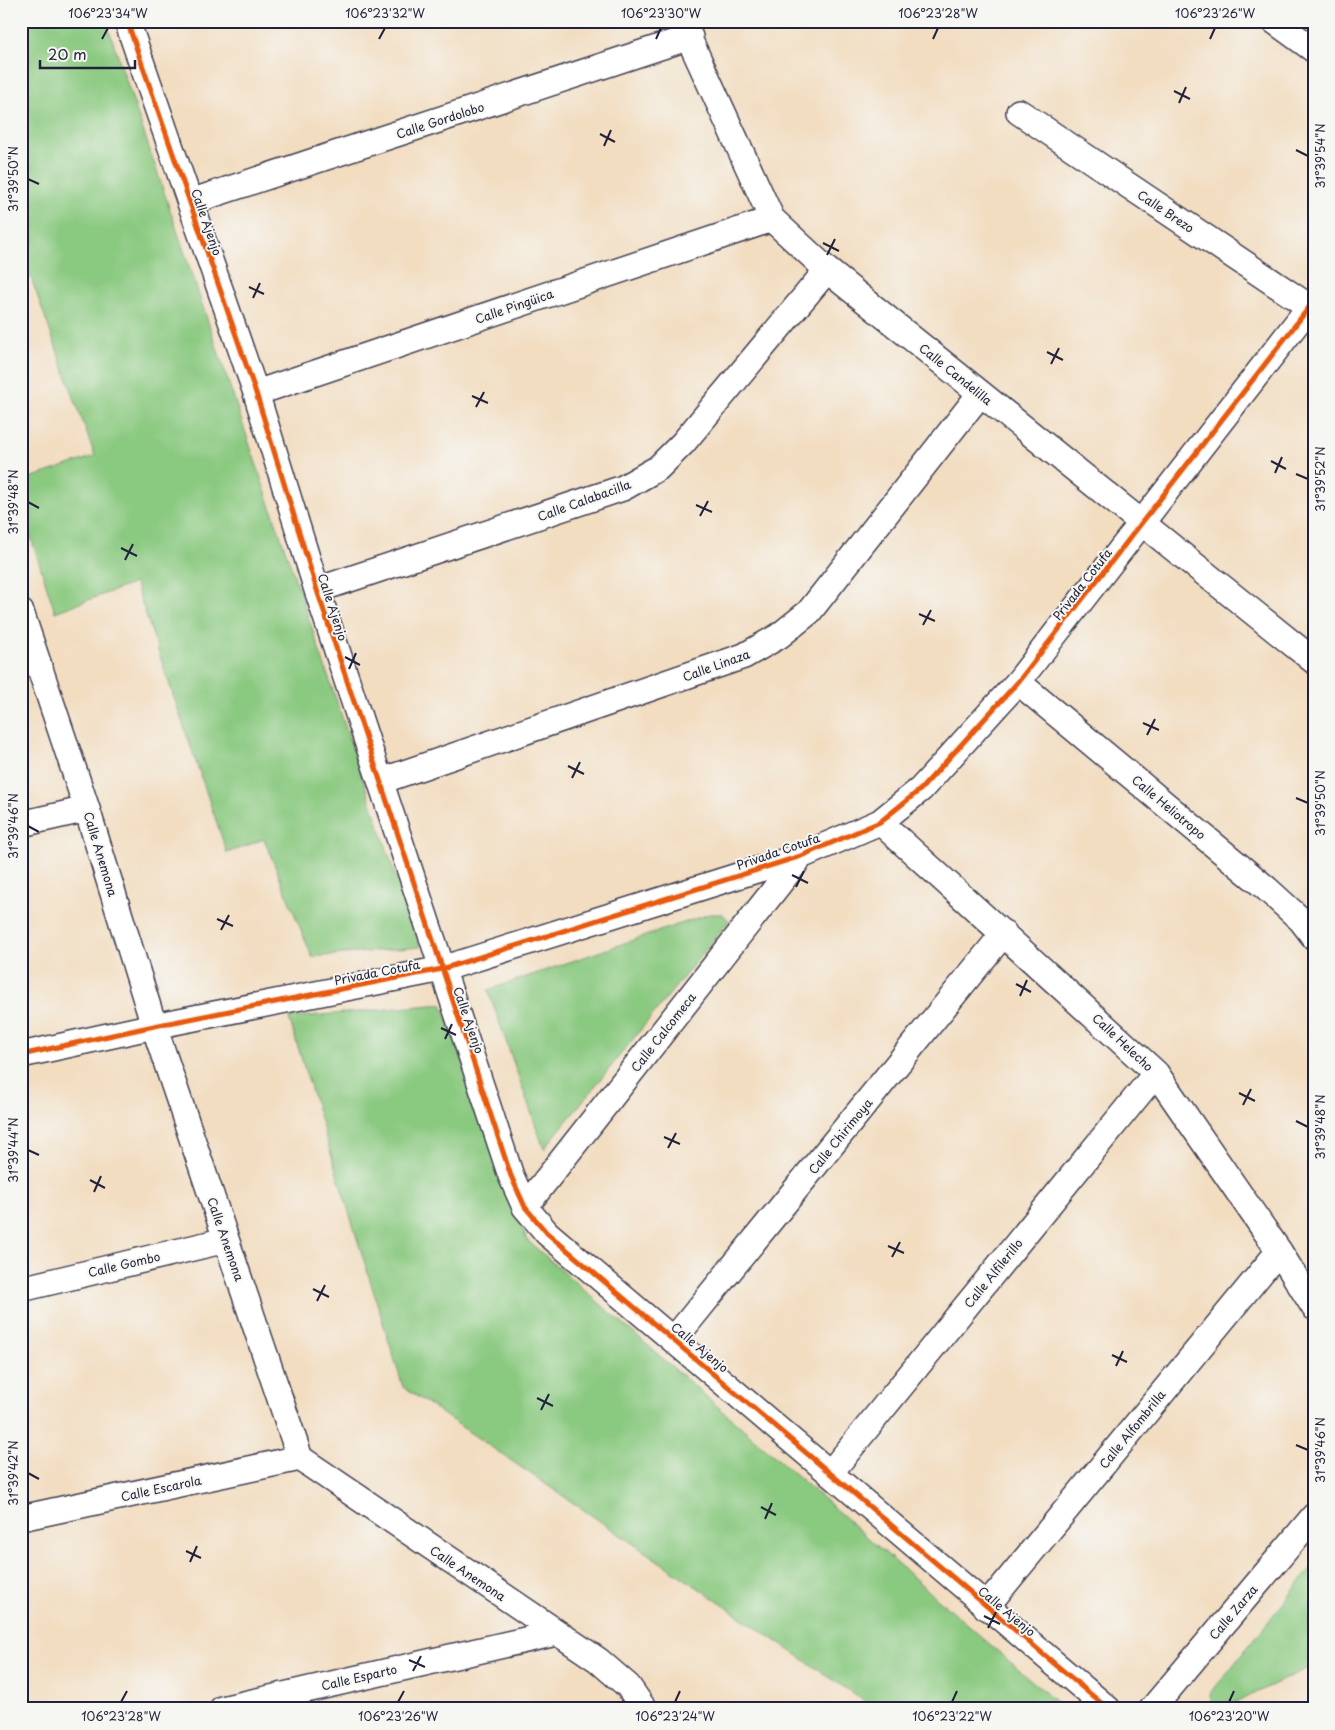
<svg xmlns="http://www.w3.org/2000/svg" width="1335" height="1730" font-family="'Playpen Sans',sans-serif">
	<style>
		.green { fill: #8ac980; stroke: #56765e }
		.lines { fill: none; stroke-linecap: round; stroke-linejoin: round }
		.street-casing { stroke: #413e4f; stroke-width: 28 }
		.street { stroke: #fff; stroke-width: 25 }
		.cycleway-casing { stroke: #f6f6f2; stroke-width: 8 }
		.cycleway { stroke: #e8590c; stroke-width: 5 }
		.ticks { fill: none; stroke: #22223b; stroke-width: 2 }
		.labels { text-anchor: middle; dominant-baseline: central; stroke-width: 4; stroke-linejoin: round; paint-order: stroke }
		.street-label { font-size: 12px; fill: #22223b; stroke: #f6f6f2 }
		.neatline { fill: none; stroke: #22223b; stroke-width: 2 }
		.ticks-label { font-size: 12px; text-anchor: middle; fill: #22223b }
	</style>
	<rect width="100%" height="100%" fill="#f6f6f2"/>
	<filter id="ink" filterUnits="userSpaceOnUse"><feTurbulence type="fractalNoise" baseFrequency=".02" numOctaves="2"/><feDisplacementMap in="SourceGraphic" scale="10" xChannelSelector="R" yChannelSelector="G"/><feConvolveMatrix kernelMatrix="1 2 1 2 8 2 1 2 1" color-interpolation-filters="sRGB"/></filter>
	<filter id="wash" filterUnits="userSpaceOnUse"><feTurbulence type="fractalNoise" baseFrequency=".0096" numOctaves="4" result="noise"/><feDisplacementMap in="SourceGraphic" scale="20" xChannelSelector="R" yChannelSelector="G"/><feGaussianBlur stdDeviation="1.12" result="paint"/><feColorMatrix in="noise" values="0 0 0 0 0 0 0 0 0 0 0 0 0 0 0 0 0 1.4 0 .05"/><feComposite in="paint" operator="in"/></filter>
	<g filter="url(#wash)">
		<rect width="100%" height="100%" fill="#f2ddc1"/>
		<path class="green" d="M21,21H106L420,947L312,957L264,839L227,853L135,583L55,612L21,507V481L95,456L21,250Z
			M709,914H723L729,921L544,1149L488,990Z
			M442,1004L527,1240L1064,1709H876L403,1387L289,1018Z
			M1314,1565V1665L1223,1709L1211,1705L1210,1694Z"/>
	</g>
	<g filter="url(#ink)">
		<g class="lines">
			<defs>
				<path id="street" d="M127,21L256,393L317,590L511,1176L525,1207L547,1233L1108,1709
					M681,21L772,219L827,270L1314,661
					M1274,21L1314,50
					M1019,112L1314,310
					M190,202L690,37
					M256,393L772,219
					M317,590L623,488L658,468L683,443L827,270
					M21,612L87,809L154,1026L300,1458L598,1660L628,1686L644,1709
					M1018,682L1267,889L1301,920L1314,937
					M381,781L744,656L779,636L809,612L980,394
					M880,822L1156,1073L1279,1251L1314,1307
					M21,824L87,809
					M21,1055L154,1026L442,969L801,856L880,822L921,789L1018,682L1314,301
					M525,1207L801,856
					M21,1289L226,1240
					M675,1338L1004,933
					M831,1472L1156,1073
					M21,1518L300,1458
					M986,1607L1279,1251
					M222,1709L556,1633
					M1152,1709L1314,1516"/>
			</defs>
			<use href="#street" class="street-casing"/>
			<use href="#street" class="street"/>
			<defs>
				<path id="cycleway" d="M127,21L256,393L317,590L511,1176L525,1207L547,1233L1108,1709
					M21,1055L154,1026L442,969L801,856L880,822L921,789L1018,682L1314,301"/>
			</defs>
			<use href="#cycleway" class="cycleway-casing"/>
			<use href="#cycleway" class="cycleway"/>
		</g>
	</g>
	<path class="ticks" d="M102,39L108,28M379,39L385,28M656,39L661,28M933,39L938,28M1210,39L1215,28M1174,91L1190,99M1179,103L1186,87M600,134L615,142M604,146L611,130M1296,150L1308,156M28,179L39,184M823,243L839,251M827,255L835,239M249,287L264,294M253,298L260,283M1047,352L1063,360M1051,364L1059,348M472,396L488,403M476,407L484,392M1271,461L1286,469M1275,473L1282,457M1296,474L1308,479M28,502L39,508M696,505L712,512M700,516L708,501M121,548L137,556M125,560L133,544M919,614L935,621M923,625L931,610M345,657L360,665M349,669L356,653M1143,723L1159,730M1147,735L1155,719M568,766L584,774M572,778L580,762M1296,798L1308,803M28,826L39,832M792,875L808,883M796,887L804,871M217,919L233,926M221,930L229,915M1016,984L1031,992M1020,996L1027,980M441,1028L456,1035M445,1039L452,1024M1239,1093L1255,1101M1243,1105L1251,1089M1296,1121L1308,1127M664,1137L680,1144M668,1148L676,1133M28,1150L39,1155M90,1180L105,1188M94,1192L101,1176M888,1246L904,1253M892,1257L900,1242M313,1289L329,1297M317,1301L325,1285M1112,1355L1127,1362M1116,1366L1123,1351M537,1398L553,1406M541,1410L549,1394M1296,1445L1308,1450M28,1473L39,1479M761,1507L776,1515M765,1519L772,1503M186,1551L201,1558M190,1562L197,1546M984,1616L1000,1624M988,1628L996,1612M409,1660L425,1667M413,1671L421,1656M121,1702L127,1691M398,1702L404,1691M675,1702L680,1691M952,1702L957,1691M1229,1702L1234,1691"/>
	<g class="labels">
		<g class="street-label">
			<text transform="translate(440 120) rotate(-18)">Calle Gordolobo</text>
			<text transform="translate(1166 211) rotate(34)">Calle Brezo</text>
			<text transform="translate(207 222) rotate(71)">Calle Ajenjo</text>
			<text transform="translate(514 306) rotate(-19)">Calle Pingüica</text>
			<text transform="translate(956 374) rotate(39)">Calle Candelilla</text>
			<text transform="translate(584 500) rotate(-20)">Calle Calabacilla</text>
			<text transform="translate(1082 584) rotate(-52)">Privada Cotufa</text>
			<text transform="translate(333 607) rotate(72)">Calle Ajenjo</text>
			<text transform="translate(716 665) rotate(-20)">Calle Linaza</text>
			<text transform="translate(1169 807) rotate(40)">Calle Heliotropo</text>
			<text transform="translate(778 851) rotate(-19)">Privada Cotufa</text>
			<text transform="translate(101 854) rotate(73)">Calle Anemona</text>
			<text transform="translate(377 972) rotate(-11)">Privada Cotufa</text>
			<text transform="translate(469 1020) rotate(71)">Calle Ajenjo</text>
			<text transform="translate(663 1032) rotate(-52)">Calle Calcomeca</text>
			<text transform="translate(1123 1042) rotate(43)">Calle Helecho</text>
			<text transform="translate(840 1136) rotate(-51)">Calle Chirimoya</text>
			<text transform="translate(226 1239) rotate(71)">Calle Anemona</text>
			<text transform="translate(124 1264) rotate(-13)">Calle Gombo</text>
			<text transform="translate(993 1273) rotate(-51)">Calle Alfilerillo</text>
			<text transform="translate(700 1347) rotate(40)">Calle Ajenjo</text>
			<text transform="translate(1132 1429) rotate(-51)">Calle Alfombrilla</text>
			<text transform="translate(161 1488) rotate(-12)">Calle Escarola</text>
			<text transform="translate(468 1573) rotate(34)">Calle Anemona</text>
			<text transform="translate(1007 1611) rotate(40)">Calle Ajenjo</text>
			<text transform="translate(1233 1612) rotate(-50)">Calle Zarza</text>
			<text transform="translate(359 1677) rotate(-13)">Calle Esparto</text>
		</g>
	</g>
	<rect width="1335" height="1730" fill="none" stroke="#f6f6f2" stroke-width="55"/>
	<path d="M40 60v8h95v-8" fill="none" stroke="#22223b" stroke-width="2.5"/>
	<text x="48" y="60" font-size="15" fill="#22223b" stroke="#f6f6f2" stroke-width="4" paint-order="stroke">20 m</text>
	<rect x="28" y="28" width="1280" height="1674" class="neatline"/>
	<g class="ticks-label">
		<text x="108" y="18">106°23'34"W</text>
		<text x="385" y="18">106°23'32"W</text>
		<text x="661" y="18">106°23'30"W</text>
		<text x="938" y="18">106°23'28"W</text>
		<text x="1215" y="18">106°23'26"W</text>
		<text transform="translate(1321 156) rotate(-90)" y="4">31°39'54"N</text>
		<text transform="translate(14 179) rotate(-90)" y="4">31°39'50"N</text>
		<text transform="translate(1321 479) rotate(-90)" y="4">31°39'52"N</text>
		<text transform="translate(14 502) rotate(-90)" y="4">31°39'48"N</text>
		<text transform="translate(1321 803) rotate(-90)" y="4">31°39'50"N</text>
		<text transform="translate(14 826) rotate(-90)" y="4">31°39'46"N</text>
		<text transform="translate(1321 1127) rotate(-90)" y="4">31°39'48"N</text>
		<text transform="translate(14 1150) rotate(-90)" y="4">31°39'44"N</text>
		<text transform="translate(1321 1450) rotate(-90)" y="4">31°39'46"N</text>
		<text transform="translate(14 1473) rotate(-90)" y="4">31°39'42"N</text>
		<text x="121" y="1721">106°23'28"W</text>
		<text x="398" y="1721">106°23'26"W</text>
		<text x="675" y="1721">106°23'24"W</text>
		<text x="952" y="1721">106°23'22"W</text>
		<text x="1229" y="1721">106°23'20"W</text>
	</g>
</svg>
